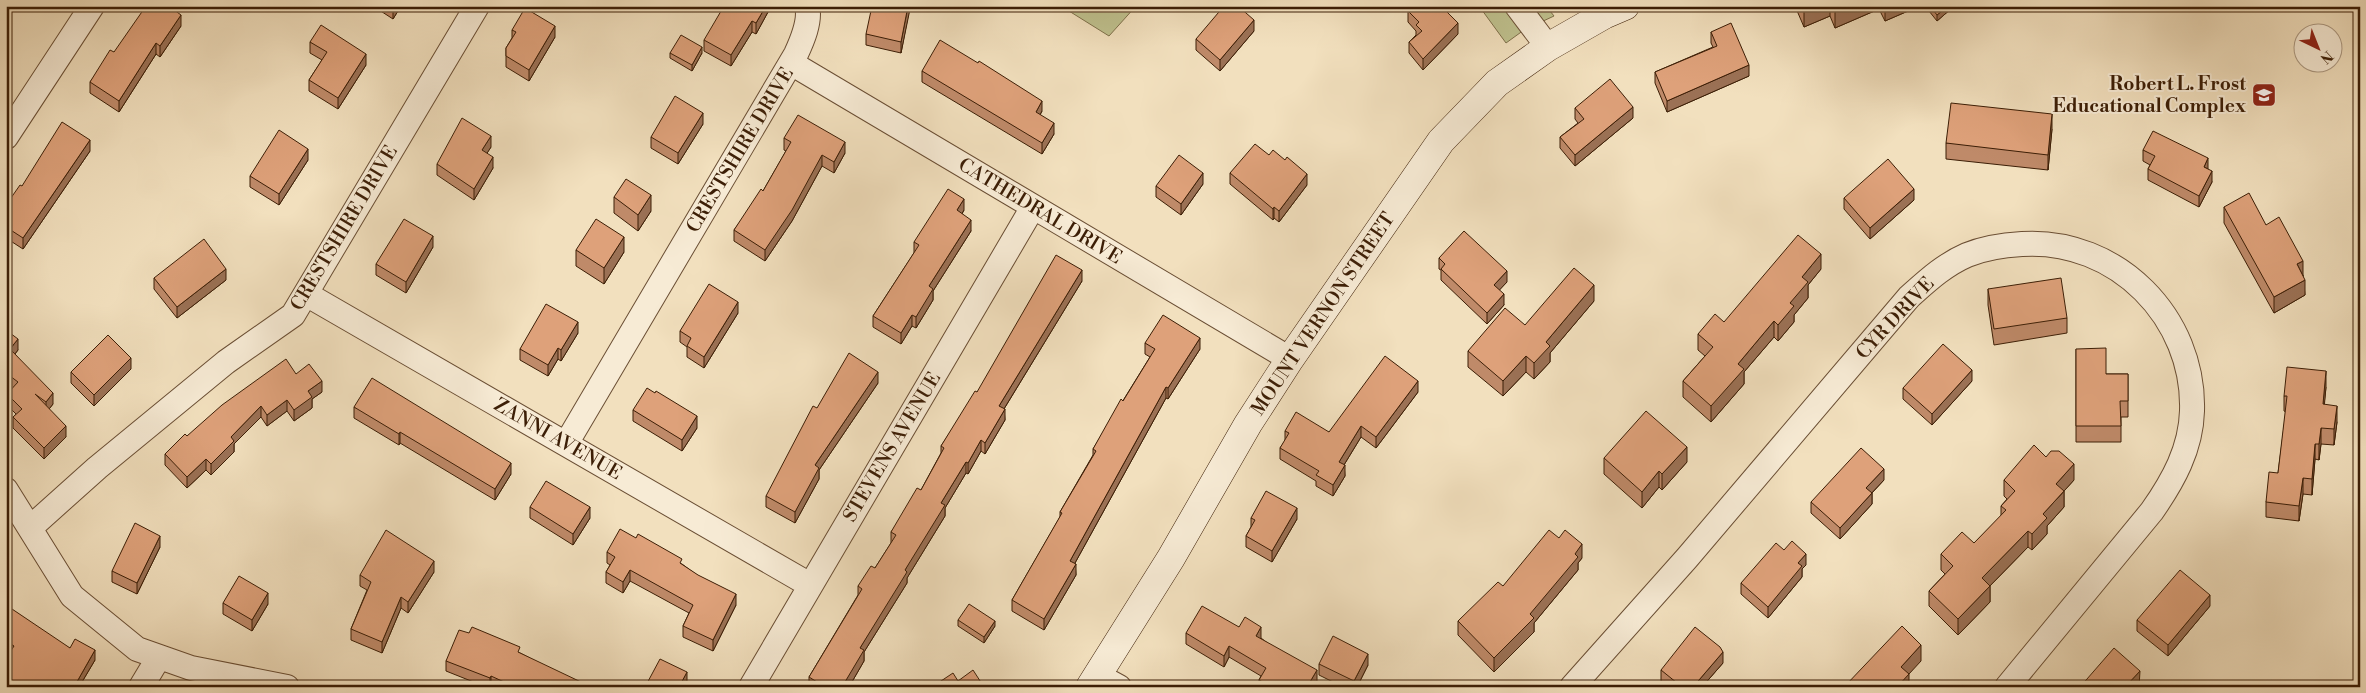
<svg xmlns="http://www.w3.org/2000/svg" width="2366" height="693" font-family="'Libre Bodoni',serif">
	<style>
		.green { fill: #bfc18e; stroke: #7e704a }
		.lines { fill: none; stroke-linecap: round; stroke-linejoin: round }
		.street-casing { stroke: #6a4e34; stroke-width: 26 }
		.secondary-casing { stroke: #3c1e06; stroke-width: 29 }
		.street { stroke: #f7ebd5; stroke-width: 24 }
		.secondary { stroke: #f7ebd5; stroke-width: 28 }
		.wall { fill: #bf8a69; stroke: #3c1e06 }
		.shaded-wall { fill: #9b7155; stroke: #3c1e06 }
		.building { fill: #dea17a; stroke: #3c1e06 }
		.labels { text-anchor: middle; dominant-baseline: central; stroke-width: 4; stroke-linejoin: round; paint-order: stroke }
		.poi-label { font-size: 19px; font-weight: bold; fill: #3c1e06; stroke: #f7ebd5; text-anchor: end }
		.street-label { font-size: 19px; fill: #3c1e06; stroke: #f7ebd5 }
	</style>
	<rect width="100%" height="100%" fill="#f2e0be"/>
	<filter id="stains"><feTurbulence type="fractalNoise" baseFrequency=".004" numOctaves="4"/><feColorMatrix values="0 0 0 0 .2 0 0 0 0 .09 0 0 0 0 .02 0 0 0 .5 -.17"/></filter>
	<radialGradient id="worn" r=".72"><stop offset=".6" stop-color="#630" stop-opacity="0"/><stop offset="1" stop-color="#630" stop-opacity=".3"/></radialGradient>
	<path class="green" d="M1061,6H1136L1109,36Z
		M1479,6H1546L1554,16L1524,30L1506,43Z"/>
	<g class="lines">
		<defs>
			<path id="street" d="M1517,6L1548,47
				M791,63L1290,359
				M6,137L92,6
				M306,294L810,585
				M566,444L796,54C802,41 811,21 807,6
				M6,490L72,596L137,649L191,668L287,687
				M30,528L97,468L226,362L293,315L477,6
				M1097,675L1119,687
				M141,687L159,657
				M751,687L1033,207
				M1572,687L1687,558L1909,297C1927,281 1944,265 1967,255C1984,248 2004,245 2022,244C2117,238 2195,318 2192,411C2191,449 2173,481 2152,511L2007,687"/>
			<path id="secondary" d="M1090,687L1171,558L1248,424L1290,359L1441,141L1497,83L1548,47L1604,15L1625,6"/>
		</defs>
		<use href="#street" class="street-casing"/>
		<use href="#secondary" class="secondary-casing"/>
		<use href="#street" class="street"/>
		<use href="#secondary" class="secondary"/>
	</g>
	<path class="wall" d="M373,6H401L393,19Z
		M768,6V12L756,34L752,32L731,66L704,51V40Z
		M910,6L901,53L866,45V34Z
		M1795,6H1915V8L1885,21L1879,9L1835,28L1830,16L1804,27Z
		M1925,6H1952V8L1937,21Z
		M1408,11L1458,34L1423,70L1409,53V42L1416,35V31L1408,22Z
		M181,26L160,57L156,54L119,112L90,93V82L114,52Z
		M512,30L555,37L529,81L506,67V48L512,38Z
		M1254,31L1220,71L1196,50V39Z
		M1711,32L1749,76L1667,112L1655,83V72L1713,47L1711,43Z
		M310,42L366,65L338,109L309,91V80L322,60L310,53Z
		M670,53H702L692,71L670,58Z
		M922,71L1042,111L1040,115L1054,134L1042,154L922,82Z
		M1575,108L1633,118L1575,166L1560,148V137L1578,123L1575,119Z
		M703,124L678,164L651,148V137Z
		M2052,129L2048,170L1946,159V143Z
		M784,138L845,153L834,173L822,166L792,221L765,261L734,241V230L763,191L786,151L784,150Z
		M491,147L487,153L493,168L474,200L437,175V164Z
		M2143,150L2208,169L2212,182L2199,207L2148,180V169L2150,165L2143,161Z
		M90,151L23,249L6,238V205L22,186Z
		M1269,155L1307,185L1279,222L1274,218L1273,220L1230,184V173Z
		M308,160L279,205L250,187V176Z
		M1203,184L1181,215L1156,197V186Z
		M614,197L651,211L638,231L614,213Z
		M1844,198L1914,200L1870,239L1844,209Z
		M2224,207L2266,225L2303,275L2305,295L2274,313L2224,223Z
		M964,210L962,214L971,231L933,291V300L916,328L912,326L901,344L873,327V316L914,253V242Z
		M433,247L406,293L376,275V264Z
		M576,250L624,252L604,284L576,266Z
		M1439,258L1507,282L1499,290L1504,305L1487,324L1441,280V270L1439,269Z
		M1821,269L1808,285V298L1794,315V322L1778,341L1774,337L1744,372V384L1711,422L1683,397V381L1705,356L1698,350V334L1724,322Z
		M154,278L226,280L177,318L154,289Z
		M1082,281L1004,409L1005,420L985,454L981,451L968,474L966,473L945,508V516L907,578V583L864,652V661L849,687H809V677L858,595V586L875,568L891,543V532L921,490L941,453V446L977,392Z
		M1988,289L2067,318V333L1994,345L1988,305Z
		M1594,301L1550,353V362L1534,379L1526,372L1503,396L1468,367V351Z
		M738,313L704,368L687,357V347L680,342V331Z
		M6,330L18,350L15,354L53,404L49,409L66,437L44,459L13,428V417L16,414L7,405V394L12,388L6,384Z
		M578,333L561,361L558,359L548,376L520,360V349Z
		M1145,343L1200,349L1168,399L1166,398L1075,563L1076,575L1044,630L1012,611V600L1060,517V512L1093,455V449L1150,357L1145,354Z
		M2076,349L2106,374H2128V417H2121V442H2076Z
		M131,369L94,406L71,383V372Z
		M296,374L322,392L312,399V408L294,421L287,411L267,426L261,417L234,444V452L211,475L206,470L187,488L165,465V454L187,436Z
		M1972,381L1932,425L1903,399V388Z
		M878,383L819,470V479L795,523L766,507V496Z
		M2326,387L2324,405L2337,422L2334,445L2321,444L2319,460L2315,459L2312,495L2303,494L2299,521L2266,517V502L2278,473L2286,412L2284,411V396Z
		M1418,392L1376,448L1361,437L1344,465L1345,476L1333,496L1316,486V481L1280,459V448L1285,441V431L1329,432Z
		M655,393L697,428L682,451L633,421V410Z
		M354,407L511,474L495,500L400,443L399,445L354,418Z
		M2046,457L2074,480L2064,491V507L2047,526V534L2032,550L2028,547L1990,586V602L1958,635L1929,606V591L1945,574L1941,570V554L1974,543L2001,516V506L2007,499L2004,496V480Z
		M1604,458L1687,462L1662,490L1659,487L1642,508L1604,474Z
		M1884,480L1872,493V504L1840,539L1811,513V502Z
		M530,507L590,518L573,545L530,518Z
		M1251,518L1297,519L1272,562L1246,547V536L1251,527Z
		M1559,538L1582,558L1578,563V570L1534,623V632L1494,672L1458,635V621L1503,586Z
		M160,547L137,594L112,582V571Z
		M1784,550L1806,565L1802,569V577L1768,618L1741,594V583Z
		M607,552L682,564L736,605L713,651L683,637V626L689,613L630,581L623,593L606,583V572L610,565L607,563Z
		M434,572L408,613L401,608L382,653L351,640V629L367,590L360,586V575Z
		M223,603L268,604L252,631L223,614Z
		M2210,606L2168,656L2137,631V620Z
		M6,618L95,660L79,687H6L9,653L6,651Z
		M958,620L995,626L984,643L958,626Z
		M1239,627L1261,638L1317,681L1314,687H1259V680L1261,676L1229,657L1224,667L1186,644V633Z
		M469,633L520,653L585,687H486L446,671V661Z
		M1723,663L1702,687H1669L1661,681V670Z
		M1319,664L1368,665L1357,687H1343L1319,675Z"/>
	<path class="shaded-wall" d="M394,6H401L393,19V8Z
		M766,6H768V12L756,34V23Z
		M908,6H910V9L901,53V42Z
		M1815,6H1830V16L1804,27V11Z
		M1848,6H1879V9L1835,28V12Z
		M1885,6H1915V8L1885,21Z
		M1948,6H1952V8L1937,21V15Z
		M181,15V26L160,57V46Z
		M1254,20V31L1220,71V60Z
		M752,21V32L731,66V55Z
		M1458,23V34L1423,70V59Z
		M555,26V37L529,81V70Z
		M156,43V54L119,112V101Z
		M702,47V53L692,71V65Z
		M366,54V65L338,109V98Z
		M1749,65V76L1667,112V101Z
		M1042,101V111L1036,122V112Z
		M1633,107V118L1575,166V155Z
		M703,113V124L678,164V153Z
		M2052,114V129L2048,170V155Z
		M1054,123V134L1042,154V143Z
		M491,136V147L482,161V150Z
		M90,140V151L23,249V238Z
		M845,142V153L834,173V162Z
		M308,149V160L279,205V194Z
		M822,155V166L792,221L765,261V250Z
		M493,157V168L474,200V189Z
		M2208,158V169L2204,167Z
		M2212,171V182L2199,207V196Z
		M1203,173V184L1181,215V204Z
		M1307,174V185L1279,222V211Z
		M1914,189V200L1870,239V228Z
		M651,195V211L638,231V215Z
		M964,199V210L957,222V210Z
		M1274,207V218L1273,220V209Z
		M971,220V231L933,291V300L916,328V317L929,286Z
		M433,236V247L406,293V282Z
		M624,237V252L604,284V268Z
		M1821,254V269L1808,285V298L1794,315V322L1778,341V325L1790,303L1802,277Z
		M2303,261V276L2297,264Z
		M226,269V280L177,318V307Z
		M1082,270V281L999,417V406Z
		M1507,271V282L1494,296V285Z
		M2305,280V295L2274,313V297Z
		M1594,285V301L1550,353V362L1534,379V363L1546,342Z
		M1504,294V305L1487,324V313Z
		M738,302V313L704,368V357Z
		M912,315V326L901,344V333Z
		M1774,321V337L1744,372V384L1711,422V406L1738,364Z
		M578,322V333L561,361V350Z
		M1200,338V349L1168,399V388Z
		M18,339V350L10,360V349Z
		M558,348V359L548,376V365Z
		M1526,356V372L1503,396V381Z
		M131,358V369L94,406V395Z
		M1972,370V381L1932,425V414Z
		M2326,371V387L2323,420V404Z
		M878,372V383L819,470V479L795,523V512L815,465Z
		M322,381V392L312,399V408L294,421V410L308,391Z
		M1418,381V392L1376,448V437Z
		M1166,387V398L1070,572V561Z
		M53,393V404L46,413V402Z
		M287,400V411L267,426V415Z
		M261,406V417L234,444V452L211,475V464L231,437Z
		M2337,406V422L2334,445V429Z
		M1005,409V420L985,454V443Z
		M697,416V428L682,451V440Z
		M66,426V437L44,459V448Z
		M1361,426V437L1339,473V462Z
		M2321,428V444L2319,460V444Z
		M400,432V443L399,445V434Z
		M981,440V451L968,474V463Z
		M2315,444V459L2312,495V479Z
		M1687,447V462L1662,490V474Z
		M206,459V470L187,488V477Z
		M966,462V473L945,508V516L907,578V583L864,652V661L849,687H842L860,648L905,570L941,503Z
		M511,463V474L495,500V489Z
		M2074,464V480L2056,500V484Z
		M1345,465V476L1333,496V485Z
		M1884,469V480L1866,499V488Z
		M1659,471V487L1642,508V492Z
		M2303,478V494L2299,521V506Z
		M2064,491V507L2047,526V534L2032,550V534L2043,514Z
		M1872,493V504L1840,539V528Z
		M590,507V518L573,545V534Z
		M1297,508V519L1272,562V551Z
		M2028,531V547L1982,594V578Z
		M160,536V547L137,594V583Z
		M1582,544V558L1578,563V570L1534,623V632L1494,672V658Z
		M1806,554V565L1802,569V577L1768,618V607L1798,563Z
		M434,561V572L408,613V602Z
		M1076,564V575L1044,630V619Z
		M630,570V581L623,593V582Z
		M1990,586V602L1958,635V619Z
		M268,593V604L252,631V620Z
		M736,594V605L713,651V640Z
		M2210,595V606L2168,656V645Z
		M401,597V608L382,653V642Z
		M995,621V626L984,643V637Z
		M1261,627V638L1256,647V636Z
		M1921,645V661L1909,674V687H1897L1901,667Z
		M1229,646V657L1224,667V656Z
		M95,650V660L79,687H74Z
		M1723,652V663L1702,687H1693Z
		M1368,654V665L1357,687H1354V681Z
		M1317,670V681L1314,687H1307Z
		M2140,671L2139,687H2125Z
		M687,672V683L685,687H679Z
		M491,676V687H490V678Z"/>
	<path class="building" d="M146,6H169L181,15L160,46L156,43L119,101L90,82L110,50L114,52Z
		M724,6H766L756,23L752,21L731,55L704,40Z
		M872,6H908L901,42L866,34Z
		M1224,6H1238L1254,20L1220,60L1196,39Z
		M1412,6H1441L1458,23L1423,59L1409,42L1422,31L1416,25L1419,22L1408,11Z
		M1802,6H1815L1804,11Z
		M1833,6H1848L1835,12Z
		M1930,6H1948L1937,15Z
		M525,8L555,26L529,70L506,56V48L516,32L512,30Z
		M1731,23L1749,65L1667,101L1655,72L1717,46L1711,32Z
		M321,25L366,54L338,98L309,80L327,52L310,42Z
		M681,35L702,47L692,65L670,53Z
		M940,40L978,63L979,61L1042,101L1036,112L1054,123L1042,143L922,71Z
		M1610,79L1633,107L1575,155L1560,137L1584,119L1575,108Z
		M675,96L703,113L678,153L651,137Z
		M1951,103L2052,114L2048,155L1946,143Z
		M798,115L845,142L834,162L822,155L792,210L765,250L734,230L761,189L763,191L791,142L784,138Z
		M462,118L491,136L482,150L493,157L474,189L437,164Z
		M62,122L90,140L23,238L6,227V205L20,185L22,186Z
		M279,130L308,149L279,194L250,176Z
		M2153,131L2208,158L2204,167L2212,171L2199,196L2148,169L2155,156L2143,150Z
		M1255,144L1269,155L1273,150L1285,160L1287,157L1307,174L1279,211L1274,207L1273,209L1230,173Z
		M1179,155L1203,173L1181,204L1156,186Z
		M1888,159L1914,189L1870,228L1844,198Z
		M626,179L651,195L638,215L614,197Z
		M948,189L964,199L957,210L971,220L929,286L933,289L916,317L912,315L901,333L873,316L919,245L914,242Z
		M2249,193L2266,225L2279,217L2303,261L2297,264L2305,280L2274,297L2224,207Z
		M404,219L433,236L406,282L376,264Z
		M596,219L624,237L604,268L576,250Z
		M1464,231L1507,271L1494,285L1504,294L1487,313L1441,269L1445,264L1439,258Z
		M1798,235L1821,254L1802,277L1808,282L1790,303L1794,306L1778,325L1774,321L1738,364L1744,369L1711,406L1683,381L1713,347L1698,334L1715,314L1724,322Z
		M204,239L226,269L177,307L154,278Z
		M1056,255L1082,270L999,406L1005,409L985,443L981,440L968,463L966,462L941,503L945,505L905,570L907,572L860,648L864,650L842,687H825L809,677L862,589L858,586L871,566L875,568L896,535L891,532L917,488L921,490L944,448L941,446L975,391L977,392Z
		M1574,268L1594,285L1546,342L1550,346L1534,363L1526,356L1503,381L1468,351L1505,308L1525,325Z
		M2061,278L2067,318L1994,329L1988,289Z
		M709,284L738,302L704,357L687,346L691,338L680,331Z
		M546,304L578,322L561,350L558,348L548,365L520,349Z
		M1163,315L1200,338L1168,388L1166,387L1070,561L1076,564L1044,619L1012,600L1062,513L1060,512L1096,451L1093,449L1121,399L1123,401L1155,349L1145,343Z
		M6,330L18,339L10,349L53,393L46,402L35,394L66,426L44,448L13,417L22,409L7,394L18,382L6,373Z
		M108,335L131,358L94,395L71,372Z
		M1943,344L1972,370L1932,414L1903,388Z
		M2106,348V374H2128V401H2120L2121,426H2076V349Z
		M849,353L878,372L815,465L819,468L795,512L766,496L813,406L817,408Z
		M1385,356L1418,381L1376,437L1361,426L1339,462L1345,465L1333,485L1316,475L1319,471L1280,448L1289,433L1285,431L1296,412L1329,432Z
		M286,359L296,374L309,364L322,381L308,391L312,397L294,410L287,400L267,415L261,406L231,437L234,441L211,464L206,459L187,477L165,454L185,434L187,436L222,405Z
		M2287,367L2326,371L2323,404L2337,406L2334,429L2321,428L2319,444H2315L2312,479L2303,478L2299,506L2266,502L2269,472L2278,473L2287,396H2284Z
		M372,378L511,463L495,489L400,432L399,434L354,407Z
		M647,388L655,393L656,391L697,416L682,440L633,410Z
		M1646,411L1687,447L1662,474L1659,471L1642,492L1604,458Z
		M2034,445L2046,457L2051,451H2059L2074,464L2056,484L2064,491L2043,514L2047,518L2032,534L2028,531L1982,578L1990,586L1958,619L1929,591L1953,566L1941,554L1962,532L1974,543L2006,510L2001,506L2015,491L2004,480Z
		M1861,448L1884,469L1866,488L1872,493L1840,528L1811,502Z
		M546,481L590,507L573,534L530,507Z
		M1266,491L1297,508L1272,551L1246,536L1255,520L1251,518Z
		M135,523L160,536L137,583L112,571Z
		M620,529L636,538L638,534L682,559L680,563L698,575L736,594L713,640L683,626L693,605L630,570L623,582L606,572L615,557L607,552Z
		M386,530L434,561L408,602L401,597L382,642L351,629L371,582L360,575Z
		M1549,530L1559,538L1565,530L1582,544L1575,554L1578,557L1530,614L1534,618L1494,658L1458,621L1498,582L1503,586Z
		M1792,541L1806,554L1798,563L1802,566L1768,607L1741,583L1776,543L1784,550Z
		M2180,570L2210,595L2168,645L2137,620Z
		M239,576L268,593L252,620L223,603Z
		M969,604L995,621L984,637L958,620Z
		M1202,606L1239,627L1245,617L1261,627L1256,636L1317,670L1307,687H1272L1259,680L1266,668L1229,646L1224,656L1186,633Z
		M12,609L70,648L75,639L95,650L74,687H6V658L14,646L6,641V618Z
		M1902,626L1921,645L1901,667L1909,674L1897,687H1846L1845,686Z
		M472,627L520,647L518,652L581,682L580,685L585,687H515L491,676L490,678L446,661L459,630L469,633Z
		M1695,627L1720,647L1723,652L1693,687H1682L1661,670Z
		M1333,636L1368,654L1354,681L1319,664Z
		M2114,648L2140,671L2125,687H2080Z
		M660,659L687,672L679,687H645Z
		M973,670L984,687H937L935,685L953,673L958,681Z
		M178,681L187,687H174Z
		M1392,683L1398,687H1390Z"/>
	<defs>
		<symbol id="school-square" viewBox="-11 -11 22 22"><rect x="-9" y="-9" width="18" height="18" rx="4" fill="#8f2418" stroke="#f7ebd5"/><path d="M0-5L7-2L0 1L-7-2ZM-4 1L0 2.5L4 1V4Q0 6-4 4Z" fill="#fff"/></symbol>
	</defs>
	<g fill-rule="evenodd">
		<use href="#school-square" x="2250" y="81" width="28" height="28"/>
	</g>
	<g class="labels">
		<g class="poi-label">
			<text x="2246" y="84">Robert L. Frost<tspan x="2246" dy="22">Educational Complex</tspan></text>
		</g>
		<g class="street-label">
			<text transform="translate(740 150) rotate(-59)">CRESTSHIRE DRIVE</text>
			<text transform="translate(1040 211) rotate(31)">CATHEDRAL DRIVE</text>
			<text transform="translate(344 228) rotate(-59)">CRESTSHIRE DRIVE</text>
			<text transform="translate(1323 314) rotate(-56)">MOUNT VERNON STREET</text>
			<text transform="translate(1895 318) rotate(-47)">CYR DRIVE</text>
			<text transform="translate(558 439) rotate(30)">ZANNI AVENUE</text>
			<text transform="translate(892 447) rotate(-59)">STEVENS AVENUE</text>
		</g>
	</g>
	<rect width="2366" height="693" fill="none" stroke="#f2e0be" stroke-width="25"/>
	<rect x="8" y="8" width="2351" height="678" fill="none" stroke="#3c1e06" stroke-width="2.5"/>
	<rect x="12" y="12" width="2341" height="668" fill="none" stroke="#3c1e06"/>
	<g transform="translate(2318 48) rotate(137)"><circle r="24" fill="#f7ebd5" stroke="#ac9982"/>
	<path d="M0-4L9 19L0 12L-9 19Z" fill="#8f2418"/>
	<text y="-8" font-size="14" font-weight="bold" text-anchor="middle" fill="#3c1e06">N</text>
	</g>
	<rect width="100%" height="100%" filter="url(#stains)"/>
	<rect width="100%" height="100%" fill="url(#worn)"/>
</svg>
